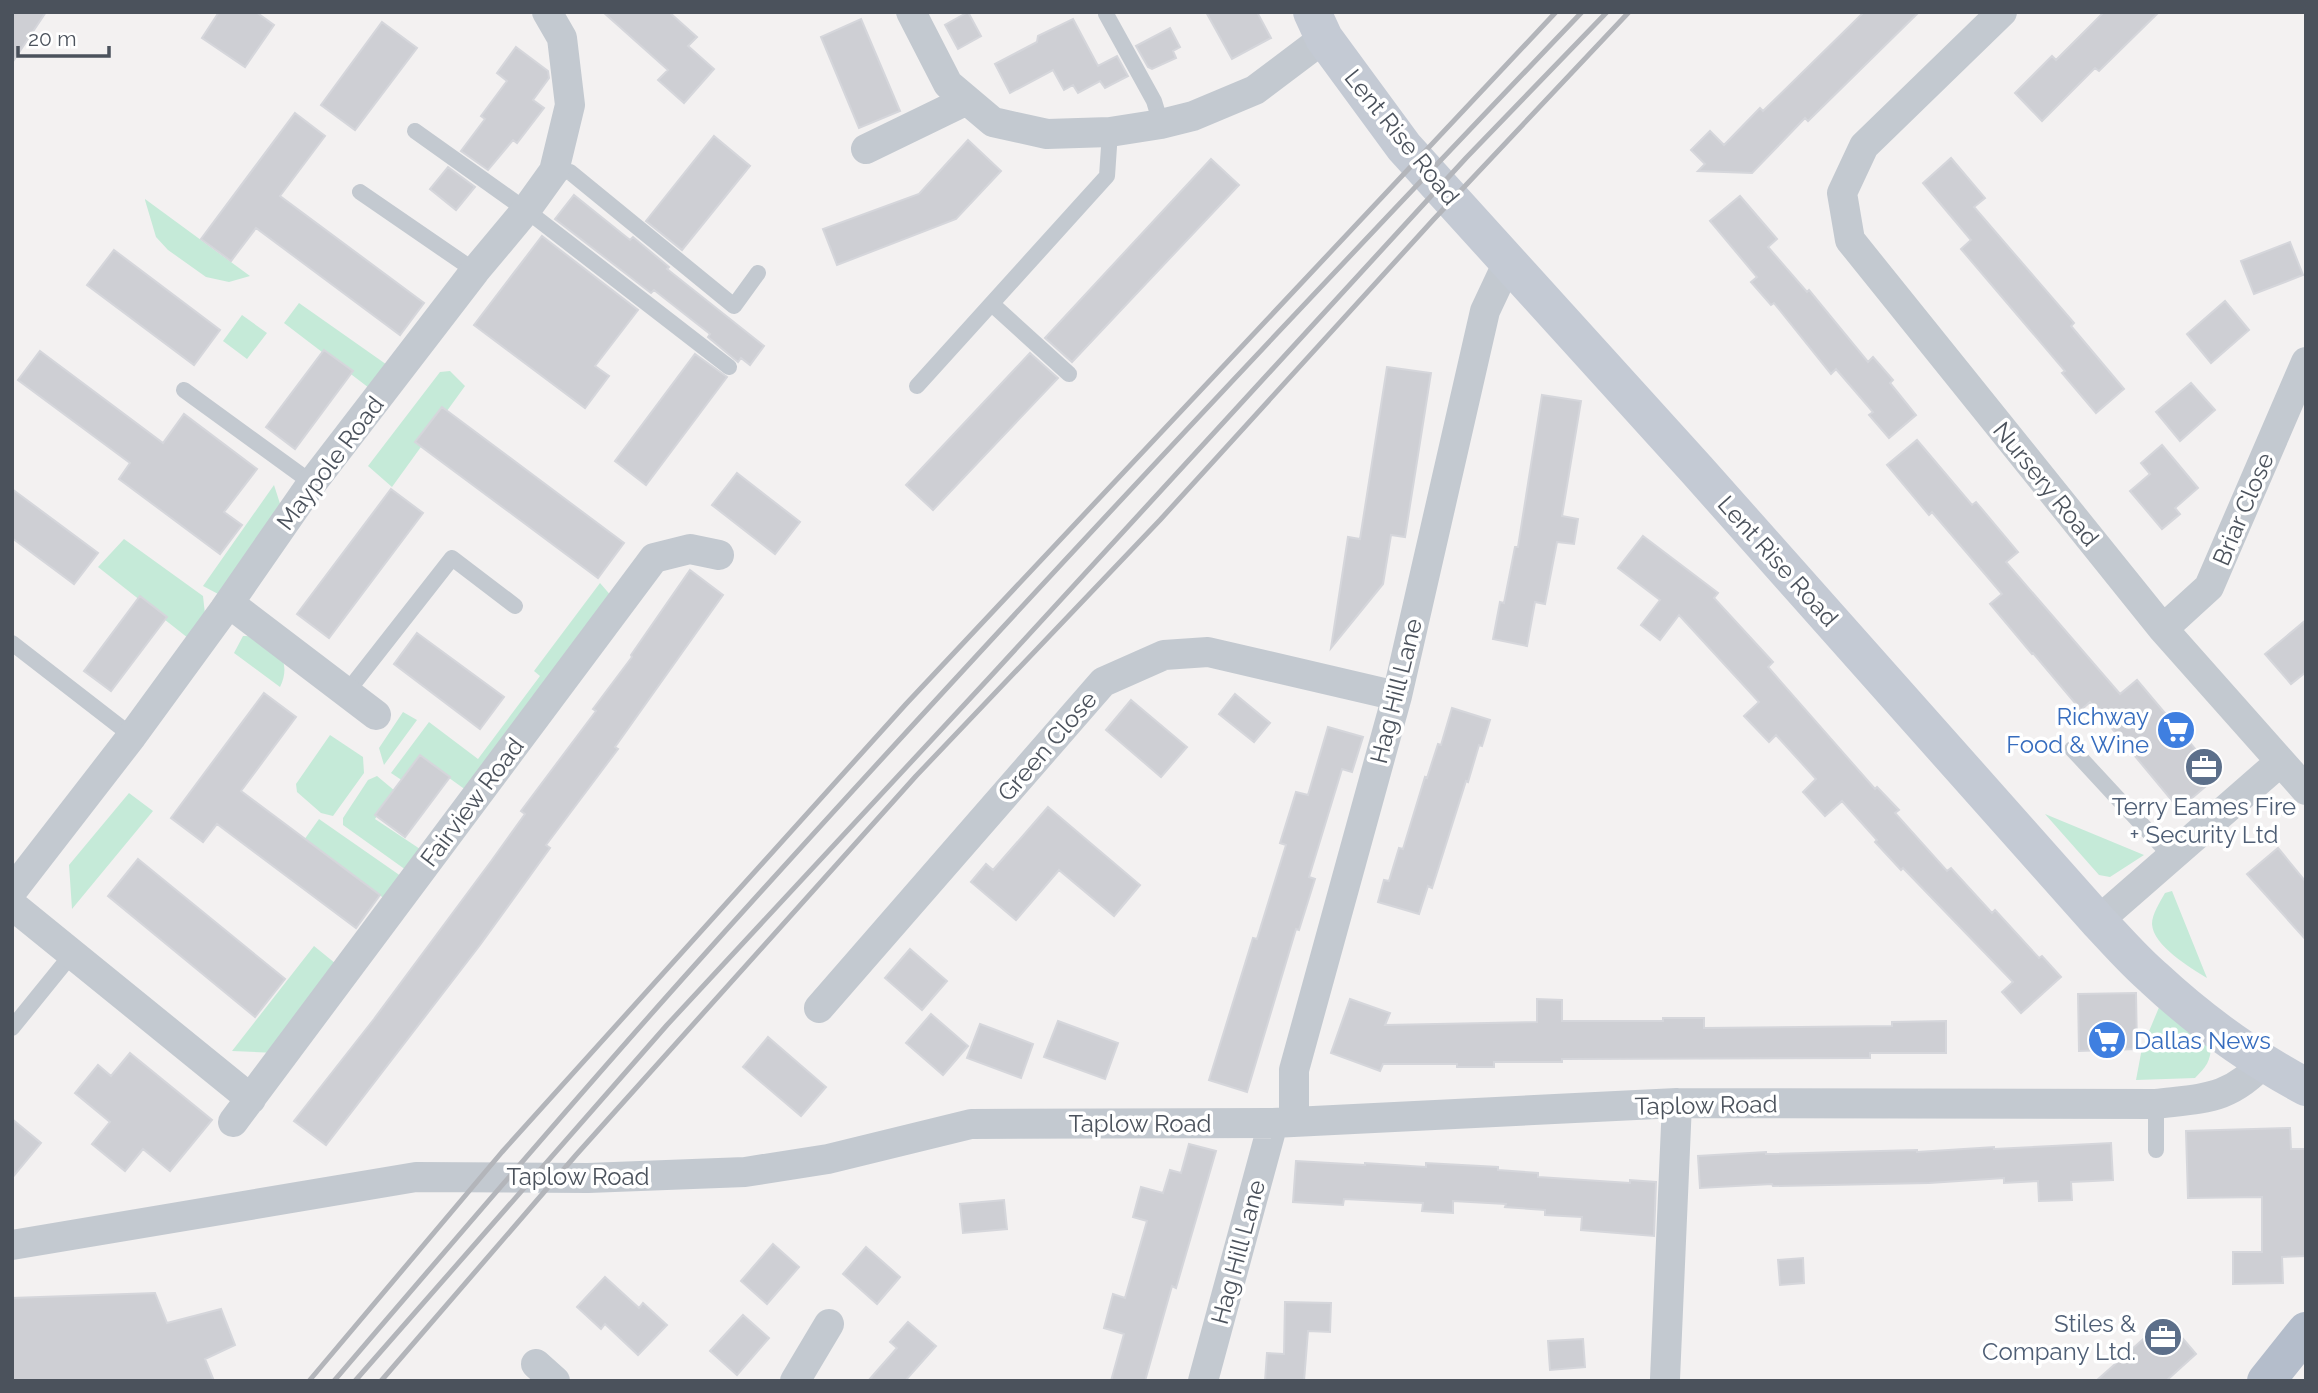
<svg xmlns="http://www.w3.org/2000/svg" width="2318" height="1393" font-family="Raleway,sans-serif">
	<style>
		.grass { fill: #c5ead8 }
		.building { fill: #cecfd4; stroke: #d5d6db; stroke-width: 2 }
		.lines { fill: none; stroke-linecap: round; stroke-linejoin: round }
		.lane { stroke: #c3c9d0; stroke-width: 16 }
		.street { stroke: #c3c9d0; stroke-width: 30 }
		.secondary { stroke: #c4cad4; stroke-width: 38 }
		.primary { stroke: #b4bdcb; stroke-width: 38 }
		.rail { stroke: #b3b5ba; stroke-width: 5 }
		.labels { text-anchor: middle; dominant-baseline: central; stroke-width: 7; stroke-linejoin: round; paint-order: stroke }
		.street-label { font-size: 24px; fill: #4b525c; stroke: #fff }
		.shop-label { font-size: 24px; fill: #366cbe; stroke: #fff; text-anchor: end }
		.service-label { font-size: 24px; fill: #4e5e75; stroke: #fff }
	</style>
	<rect width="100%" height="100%" fill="#f3f1f1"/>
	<path class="grass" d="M145,200V199L250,276L229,282L206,277L168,250L156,237Z
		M299,303L390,367L373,391L284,323Z
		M242,315L267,333L247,359L223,341Z
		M450,371L465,386L392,487L368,466L440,372Z
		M274,485L283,513L220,595L203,586Z
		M124,539L203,596L205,614L188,638L98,567Z
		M600,583L613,598L470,793L420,757L403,781L391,773L429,722L478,759L540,676L534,671Z
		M243,636C273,635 294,659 280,687L234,653Z
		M403,712L417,720L384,765L379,748Z
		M330,735L363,757L364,773L333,816L321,813L297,792L296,784Z
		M377,776L395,791L375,819L429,855L413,875L343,825V818L368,780Z
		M129,793L153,811L72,909L69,865Z
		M2045,814L2144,855L2110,877L2099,875Z
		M319,819L408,881L389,902L304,840Z
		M2172,891L2207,978C2191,968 2153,946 2152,924C2152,914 2160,902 2165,893Z
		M314,946L341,968L276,1053L232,1051Z
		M2160,1005L2211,1045C2211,1061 2206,1067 2195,1078L2136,1080L2142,1048Z"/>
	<path class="building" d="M12,12H46L12,63Z
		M219,12H256L274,25L245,67L202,38Z
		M603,12H669L697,37L688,46L714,69L684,103L658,80L668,70Z
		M968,12L981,36L958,49L945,25Z
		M1206,12H1257L1271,38L1232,59Z
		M1864,12H1919L1808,121L1805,118L1752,173L1698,171L1705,164L1691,150L1710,131L1724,145L1760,108L1763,111Z
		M2104,12H2159L2099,71L2095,68L2042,121L2015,93L2052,56L2056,60Z
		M861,19L900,111L859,128L821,37Z
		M1073,19L1098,66L1117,56L1128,76L1105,88L1100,81L1078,93L1073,85L1064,90L1053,70L1010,93L995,64L1037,42L1038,36Z
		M382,22L417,48L355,130L321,105Z
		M1170,28L1180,47L1173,51L1176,58L1152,69L1148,67L1136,46Z
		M516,47L548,71L549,78L533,100L544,108L517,143L513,140L488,170L461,151L485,119L481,116L507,81L497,73Z
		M295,113L325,136L280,196L424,303L400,335L256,228L231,261L201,239Z
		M714,136L750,166L682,250L646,221Z
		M968,140L1001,171L956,219L837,265L823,229L919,194Z
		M1951,158L1985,198L1974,207L2074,323L2071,326L2124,389L2096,413L2062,373L2065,371L1961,249L1971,240L1923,183Z
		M1211,159L1239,185L1072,362L1045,338Z
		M448,167L475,187L456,210L430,189Z
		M574,195L630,240L633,237L669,267L667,269L764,346L750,365L741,358L738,362L708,337L710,334L654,290L651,293L555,219Z
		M1740,196L1777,239L1768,247L1807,292L1809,290L1868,362L1873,357L1893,380L1890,383L1916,415L1889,438L1869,415L1873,412L1836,369L1831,374L1774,303L1771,305L1751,282L1757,277L1710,221Z
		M542,236L638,310L595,366L609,376L585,408L474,325Z
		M2290,242L2303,275L2254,294L2241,261Z
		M114,250L220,330L194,365L87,285Z
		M2225,301L2249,330L2211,363L2187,334Z
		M324,350L353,371L295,449L266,427Z
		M40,351L163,443L184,414L257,469L224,512L242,525L220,554L119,479L130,463L18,380Z
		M1030,353L1058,378L933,510L906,485Z
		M695,354L727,377L646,485L615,461Z
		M1387,367L1431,373L1405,537L1391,535L1383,584L1331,648L1348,537L1360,539Z
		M2191,383L2215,410L2180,441L2156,412Z
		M1542,395L1581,401L1562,516L1578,519L1574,544L1557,542L1545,604L1535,602L1527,646L1493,639L1500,602L1504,603L1515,547H1518Z
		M442,407L624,543L598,578L415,442Z
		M1917,440L1972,505L1976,502L2018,552L2006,562L2120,694L2137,680L2218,776L2179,809L2090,702L2081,710L2033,653L2032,654L1990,604L2002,594L1932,512L1929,515L1887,465Z
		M2162,445L2198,488L2175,508L2180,514L2162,529L2130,491L2150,474L2141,463Z
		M737,473L800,522L775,554L712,505Z
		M12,489L98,553L74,584L12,538Z
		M391,489L423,513L329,638L297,614Z
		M1643,536L1718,593L1714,598L1773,662L1768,667L1875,789L1877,787L1899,810L1895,813L1947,871L1951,868L1992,913L1995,910L2039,958L2042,956L2061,977L2021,1013L2002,992L2013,982L1903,868L1901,870L1875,842L1877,840L1842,801L1825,816L1803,792L1816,779L1776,735L1769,742L1744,716L1759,702L1679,615L1660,640L1641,625L1660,600L1618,568Z
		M690,570L723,595L615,747L618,749L546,845L550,848L480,945L326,1145L294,1121L374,1019L492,860L525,814L521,811L596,711L593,709L632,657L631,655Z
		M140,596L167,617L111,691L84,671Z
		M2306,620V672L2291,684L2265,654Z
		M417,633L504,697L480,729L394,664Z
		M264,693L296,717L241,791L380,895L356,928L217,824L203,842L171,818Z
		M1235,694L1270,723L1254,742L1219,714Z
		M1131,700L1187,747L1161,777L1106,730Z
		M1452,708L1490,720L1482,746L1479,745L1468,782L1466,781L1432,888L1428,886L1419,914L1378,902L1384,880L1389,881L1399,848L1403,849L1425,777L1427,778L1438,744L1441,745Z
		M1328,727L1363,737L1352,772L1342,769L1309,877L1315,879L1299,930L1296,929L1247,1092L1209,1080L1253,938L1257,939L1286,845L1280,843L1296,792L1308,795Z
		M420,755L450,777L405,837L375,815Z
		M1048,807L1140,885L1114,916L1059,870L1016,920L971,882L986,864L993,870Z
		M2278,848L2306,882V940L2247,874Z
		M138,859L285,979L255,1017L108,896Z
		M910,949L947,981L922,1010L885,978Z
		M2136,993L2137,1049L2079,1051L2078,994Z
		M1350,999L1390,1013L1385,1025L1537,1022V999L1562,1000V1021H1663V1018H1704V1028L1892,1026V1022L1946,1021V1053H1870V1058L1562,1059V1062H1494V1067H1457V1064H1383L1380,1071L1331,1053Z
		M931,1014L968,1046L943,1075L906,1043Z
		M1058,1021L1118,1043L1105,1079L1044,1057Z
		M980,1024L1033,1044L1021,1078L967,1058Z
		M768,1037L826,1087L801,1116L743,1067Z
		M130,1053L212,1120L170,1171L143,1149L125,1171L92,1144L110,1122L75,1093L98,1065L111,1076Z
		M12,1119L41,1143L12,1178Z
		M2290,1128L2291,1149H2306V1256L2282,1257L2283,1283L2233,1284V1252H2262V1197L2188,1198L2186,1131Z
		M2111,1143L2113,1180L2071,1182L2072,1200L2039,1201L2038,1181L2004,1183V1178L1929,1183L1773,1186L1772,1184L1700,1188L1698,1156L1766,1152V1154L1917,1150V1152L1994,1147V1149Z
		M1189,1144L1216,1151L1176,1288L1172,1286L1145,1381H1111L1124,1334L1104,1328L1113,1294L1125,1298L1147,1221L1133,1217L1141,1187L1163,1193L1170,1170L1181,1173Z
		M1296,1161L1365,1165V1163L1426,1167V1163L1498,1167V1170L1538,1173V1177L1630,1183V1180L1656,1182L1654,1236L1581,1230L1582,1217L1545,1215V1210L1505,1207L1506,1204L1453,1201V1213L1422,1211L1423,1203L1344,1199L1343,1205L1293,1202Z
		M1004,1200L1007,1229L963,1233L960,1204Z
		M773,1244L799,1267L767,1304L741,1281Z
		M866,1247L900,1277L877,1304L843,1274Z
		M1803,1258L1804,1283L1780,1285L1778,1260Z
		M605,1277L639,1308L643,1303L667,1325L638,1355L605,1324L601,1329L577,1307Z
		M155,1293L167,1323L221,1309L235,1345L205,1359L214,1381H12V1298Z
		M1285,1302L1331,1303L1330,1332L1308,1331L1304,1381H1265L1267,1353L1284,1354Z
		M743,1315L769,1338L737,1375L710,1351Z
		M2166,1319L2196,1354L2166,1381H2096Z
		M908,1322L936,1346L905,1381H868L897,1348L890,1342Z
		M1583,1339L1585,1367L1550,1370L1548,1341Z"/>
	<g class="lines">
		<path class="lane" d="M1106,14L1154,101L1161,124
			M415,131L526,210L729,367
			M554,171L570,172L734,306L758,273
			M360,192L475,271
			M992,304L1069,374
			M917,386L1107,176L1110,132
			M184,390L312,483
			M12,643L132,736
			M347,692L452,558L515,606
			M2072,749L2172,857
			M12,1028L72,954
			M2156,1150V1104"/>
		<path class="street" d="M911,12L948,84L993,122L1047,134L1110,132L1161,124L1193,116L1255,90L1324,38
			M2002,12L1864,146L1842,193L1850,240L2163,629L2306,790
			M866,149L967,100
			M229,603L376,715
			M2163,629L2209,587L2306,362
			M12,891L132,736L224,610L312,483L475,271L526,210L554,171L570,105L562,38L547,12
			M12,905L251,1099
			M2098,921L2280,762
			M819,1008L1103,682L1164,655L1208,652L1397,696
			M233,1122L654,558L690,549L719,555
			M1294,1122V1070L1397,696L1485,311L1508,262
			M12,1245L416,1177L588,1178L745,1172L828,1159L971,1124L1273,1123L1677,1103L2156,1104C2205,1098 2230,1100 2265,1061
			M536,1364L555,1381
			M1665,1379L1677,1103
			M795,1381L829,1324
			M1203,1381L1273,1123"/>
		<path class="secondary" d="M1312,12L1324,38L1404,147L1697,470L2098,921C2116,940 2134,961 2154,978C2199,1020 2252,1058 2306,1087"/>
		<path class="primary" d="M2266,1381L2306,1331"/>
		<path class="rail" d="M309,1381L502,1152L906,704L1556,12
			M334,1381C453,1242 572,1102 694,966C984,643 1282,326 1582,12
			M355,1381L667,1025L990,677L1466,158L1607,12
			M381,1381L576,1155L916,776L1160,520L1434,219L1629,12"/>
	</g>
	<defs>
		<symbol id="supermarket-disc" viewBox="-11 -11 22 22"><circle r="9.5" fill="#3f7fe0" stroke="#fff"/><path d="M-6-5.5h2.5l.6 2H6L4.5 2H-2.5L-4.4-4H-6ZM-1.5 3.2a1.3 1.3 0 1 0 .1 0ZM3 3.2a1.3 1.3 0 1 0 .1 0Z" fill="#fff"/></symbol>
		<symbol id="office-disc" viewBox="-11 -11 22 22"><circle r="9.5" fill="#5c6f8a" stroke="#fff"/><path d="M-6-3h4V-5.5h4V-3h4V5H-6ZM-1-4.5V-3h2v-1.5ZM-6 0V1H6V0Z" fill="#fff"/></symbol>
	</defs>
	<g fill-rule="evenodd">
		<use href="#supermarket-disc" x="2154" y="708" width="44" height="44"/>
		<use href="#office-disc" x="2182" y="745" width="44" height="44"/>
		<use href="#supermarket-disc" x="2085" y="1018" width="44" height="44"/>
		<use href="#office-disc" x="2141" y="1315" width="44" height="44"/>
	</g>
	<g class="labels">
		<g class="street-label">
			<text transform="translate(1402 137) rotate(51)">Lent Rise Road</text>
			<text transform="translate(330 463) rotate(-53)">Maypole Road</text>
			<text transform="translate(2046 484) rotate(51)">Nursery Road</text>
			<text transform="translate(2243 509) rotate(-67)">Briar Close</text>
			<text transform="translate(1778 561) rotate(48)">Lent Rise Road</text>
			<text transform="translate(1396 691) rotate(-76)">Hag Hill Lane</text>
			<text transform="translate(1047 746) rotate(-49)">Green Close</text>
			<text transform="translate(472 802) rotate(-53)">Fairview Road</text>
			<text transform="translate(1706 1105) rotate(-1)">Taplow Road</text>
			<text x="1140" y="1123">Taplow Road</text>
			<text x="578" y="1176">Taplow Road</text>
			<text transform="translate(1238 1252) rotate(-75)">Hag Hill Lane</text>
		</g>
		<g class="shop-label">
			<text x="2149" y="716">Richway<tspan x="2149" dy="28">Food &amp; Wine</tspan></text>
			<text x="2134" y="1040" text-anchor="start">Dallas News</text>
		</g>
		<g class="service-label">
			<text x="2204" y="806">Terry Eames Fire<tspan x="2204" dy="28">+ Security Ltd</tspan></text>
			<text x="2136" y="1323" text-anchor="end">Stiles &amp;<tspan x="2136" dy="28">Company Ltd.</tspan></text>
		</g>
	</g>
	<rect width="2318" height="1393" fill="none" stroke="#4b525c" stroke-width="28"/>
	<path d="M18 46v10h91v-10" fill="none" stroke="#4b525c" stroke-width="3.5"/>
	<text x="28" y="46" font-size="21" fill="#4b525c" stroke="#ffffff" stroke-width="5" paint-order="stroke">20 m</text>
</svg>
